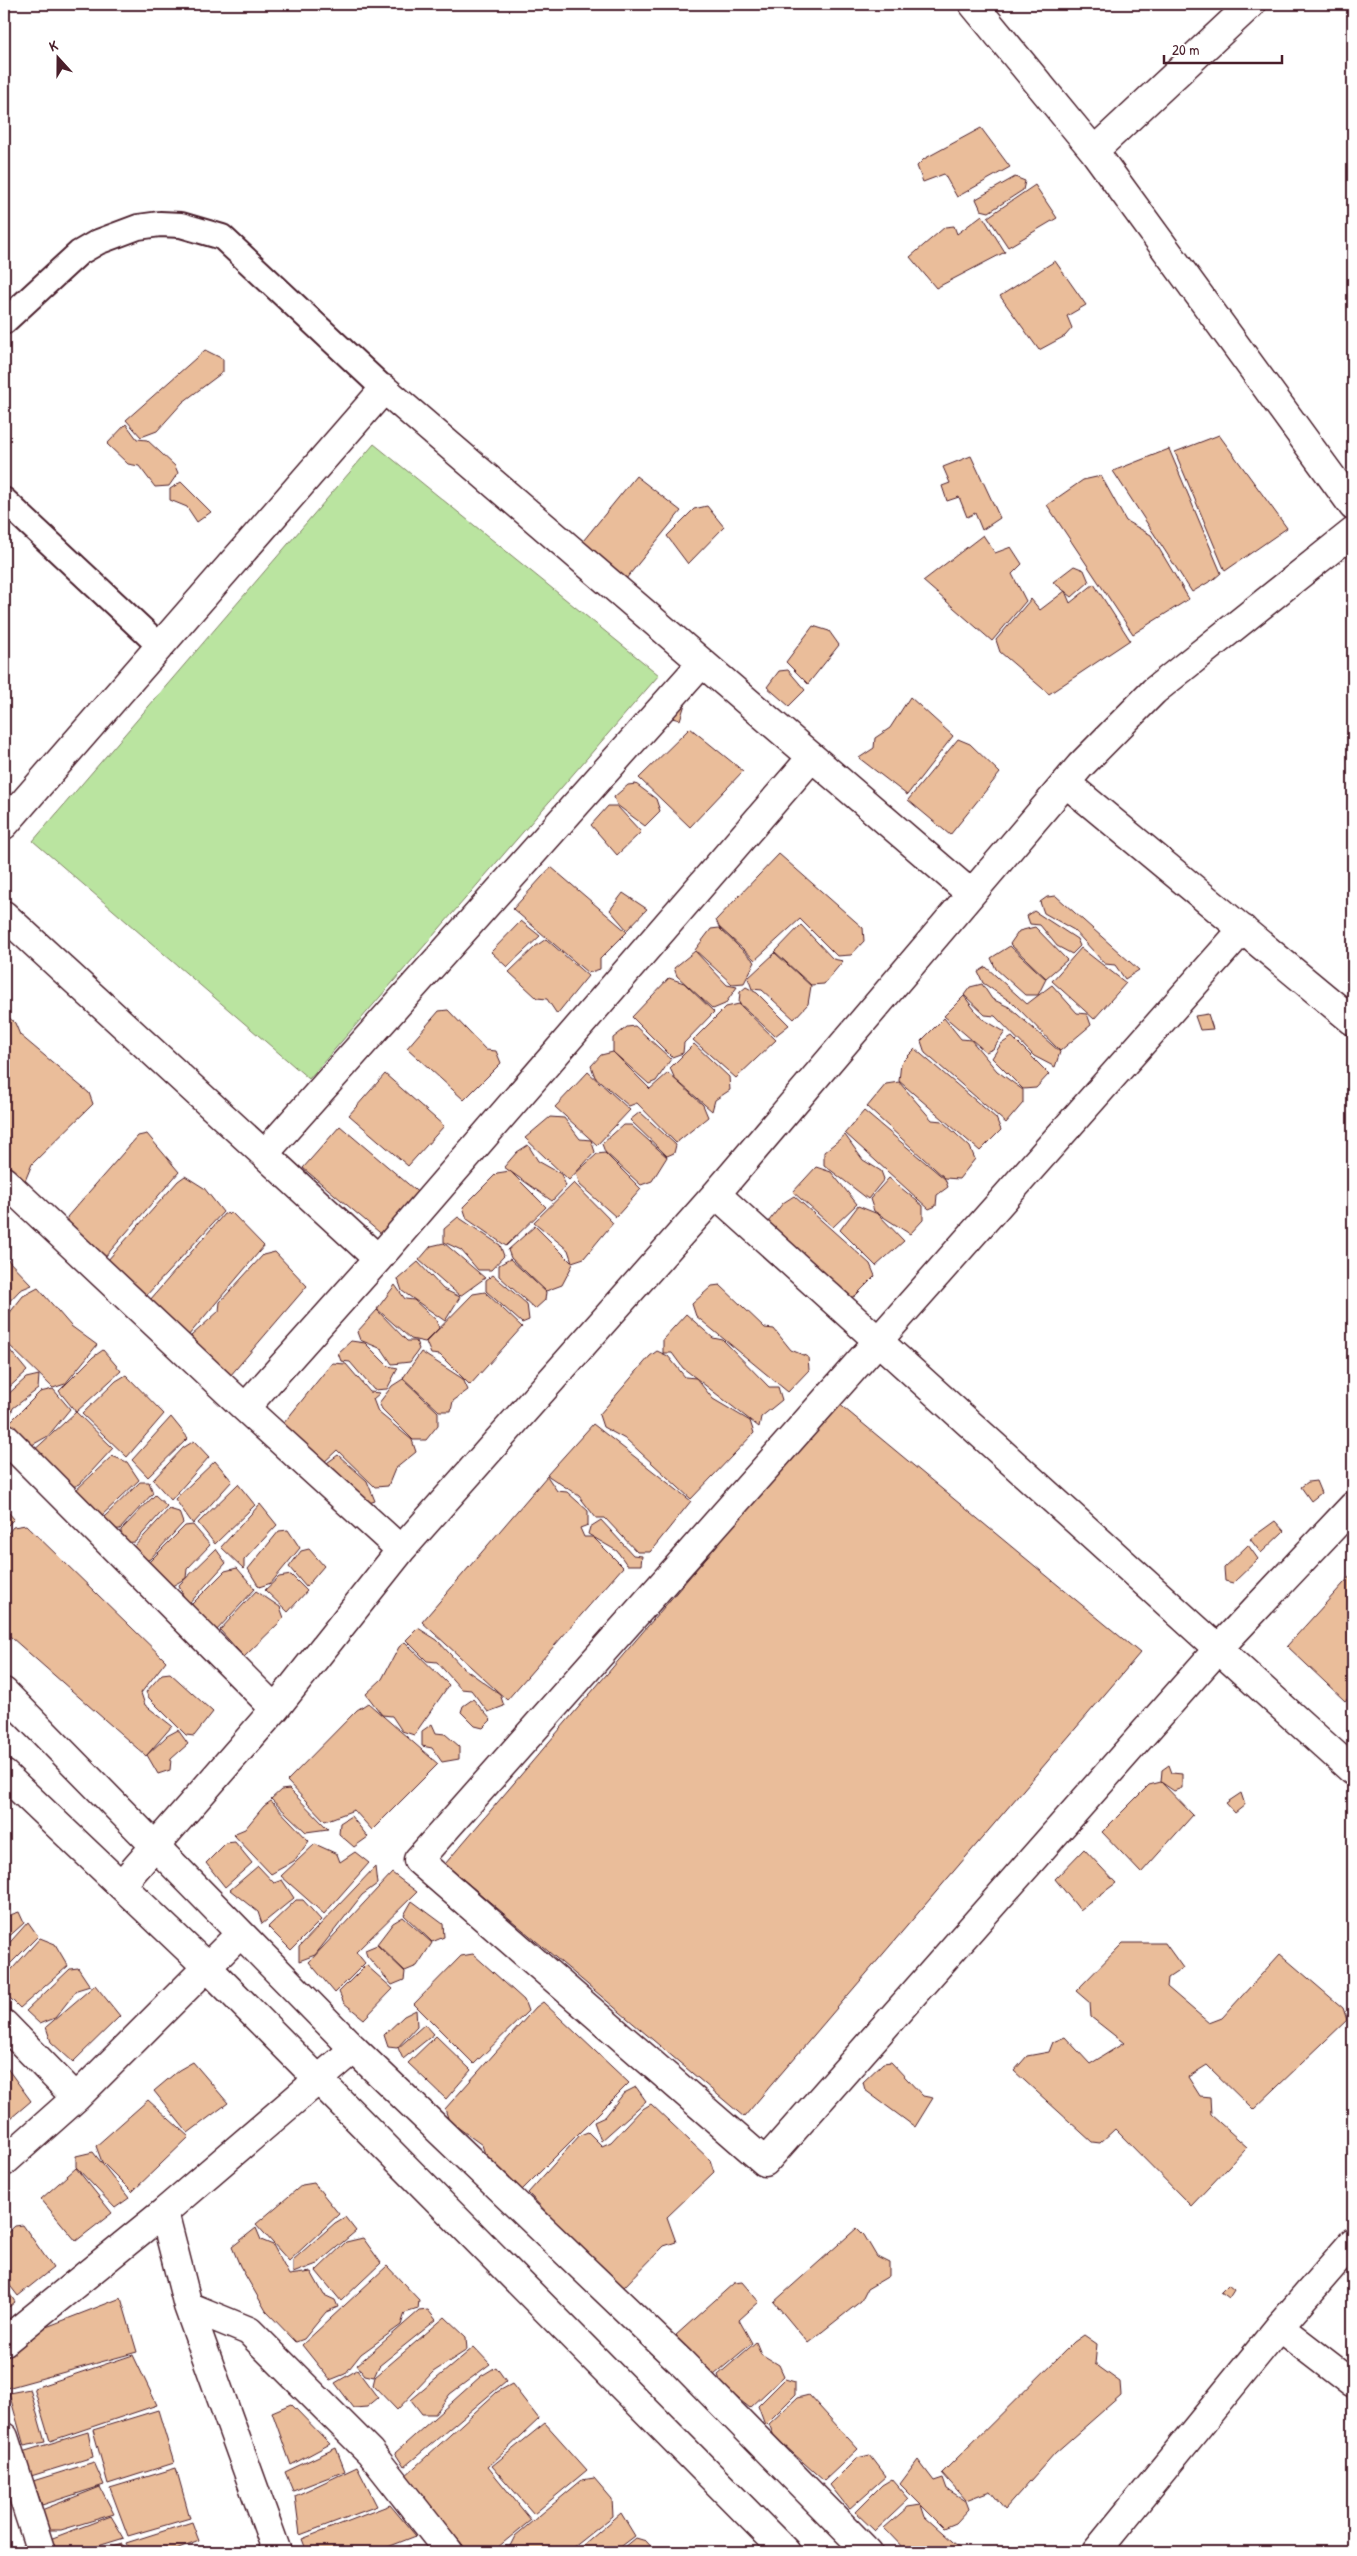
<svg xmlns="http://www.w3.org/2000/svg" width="1357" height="2556" font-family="'Patrick Hand',sans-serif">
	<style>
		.green { fill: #bae4a0; stroke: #828266 }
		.building { fill: #eabd9a; stroke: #4a1f2b }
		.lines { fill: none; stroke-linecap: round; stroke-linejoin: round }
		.service-casing { stroke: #4a1f2b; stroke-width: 28 }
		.minor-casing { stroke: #4a1f2b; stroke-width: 31 }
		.tertiary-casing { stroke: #4a1f2b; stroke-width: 31 }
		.service { stroke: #fff; stroke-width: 24 }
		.minor { stroke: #fff; stroke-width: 28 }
		.tertiary { stroke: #fff; stroke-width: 28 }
	</style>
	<rect width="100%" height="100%" fill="#fff"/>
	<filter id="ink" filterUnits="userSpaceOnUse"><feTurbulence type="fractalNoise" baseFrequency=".02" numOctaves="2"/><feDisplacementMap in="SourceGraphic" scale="10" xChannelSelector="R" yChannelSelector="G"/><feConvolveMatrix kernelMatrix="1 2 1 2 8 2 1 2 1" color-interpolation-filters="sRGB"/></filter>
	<g filter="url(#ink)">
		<path class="green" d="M374,444L659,675L309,1079L33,841Z"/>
		<path class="building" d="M981,128L1010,167L957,197L944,174L923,182L917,166L924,159Z
			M1015,177L1025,181L1023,190L989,212L981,210L976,199Z
			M1035,185L1057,218L1008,247L988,217Z
			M982,215L1005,252L936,288L910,257L945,227L954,226L957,234Z
			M1055,261L1086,305L1067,316L1072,328L1065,336L1039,350L1000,296Z
			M205,350L223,359V372L183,402L157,431L141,437L126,420Z
			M126,424L137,439L147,440L175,466L178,473L169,486L155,487L139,466L128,464L107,444Z
			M1219,435L1287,528L1225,571L1175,452Z
			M1169,449L1221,573L1214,579L1192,592L1113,471Z
			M971,456L1000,518L982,530L975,513L967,517L959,497L947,501L942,486L950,483L943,467Z
			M636,476L681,511L621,585L579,546Z
			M1101,476L1126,521L1151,535L1189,599L1133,634L1047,505L1083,480Z
			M181,482L211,512L197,522L187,507L170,500V489Z
			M707,506L724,527L688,564L667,536L694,509Z
			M983,535L995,553L1011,547L1022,564L1012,574L1026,601L992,641L923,581Z
			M1074,566L1084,570L1089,582L1072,597L1053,582Z
			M1094,584L1130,640L1049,694L1000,652L996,640L1031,599L1040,610L1065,591L1070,603Z
			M813,626L829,631L839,645L808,684L786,662Z
			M788,670L805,690L789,706L767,687L779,671Z
			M910,697L953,736L907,795L859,758L874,748L875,738L890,728Z
			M685,704L680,720L672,718L674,711Z
			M690,728L743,771L690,827L639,778Z
			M958,739L970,744L1000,773L950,835L908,800Z
			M636,784L656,799L660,811L645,826L617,805L614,797L628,785Z
			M608,806H617L641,832L617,855L591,825Z
			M779,854L863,928L864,941L851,955L837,956L800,919L755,960L719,927L716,920Z
			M551,867L627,932L600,959V969L588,973L513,909Z
			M623,893L647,909L627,930L610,910Z
			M1056,896L1139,970L1125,979L1115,965L1105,964L1074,930L1044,913L1040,902L1047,897Z
			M1034,911L1077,939L1080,946L1072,954L1057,946L1040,925L1030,924L1027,916Z
			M521,921L540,936L507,967L491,952Z
			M801,925L833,959L843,961L824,984L811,985L775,952Z
			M1035,927L1067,960L1046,978L1010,944L1019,931Z
			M719,928L755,962L744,983L732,984L695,950L711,929Z
			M546,939L588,976L557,1014L547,999L537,998L509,972L536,946Z
			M1010,946L1046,979L1038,995H1025L996,969L991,958Z
			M1081,948L1126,983L1094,1019L1052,981Z
			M695,951L727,985L737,987L725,1004L713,1009L677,976L674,968Z
			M775,953L811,986L808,1004L794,1019L762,990L752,989L748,978Z
			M986,967L1027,1004L1052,985L1077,1013L1087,1014L1091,1025L1060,1051L1014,1004L983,983L978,972Z
			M669,978L684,983L714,1012L684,1043L683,1053L672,1057L632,1017Z
			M982,984L992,999L1009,1007L1060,1052L1055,1067L1034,1056L995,1016L985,1015L964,995L970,987Z
			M746,987L757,993L789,1025L775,1036L739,1003L740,992Z
			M964,996L981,1018L1005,1032L993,1049L986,1052L944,1016Z
			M739,1004L776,1040L736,1078L693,1040L726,1007Z
			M448,1010L486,1050L496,1051L501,1063L464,1100L407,1048L439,1011Z
			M4,1013L15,1023L20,1035L89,1093L93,1104L32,1164L25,1181L17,1184L4,1172Z
			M1208,1014L1213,1029L1200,1030L1195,1016Z
			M944,1018L961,1039L971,1040L997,1071L1023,1090V1103L1006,1123L925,1053L921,1041Z
			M635,1026L671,1059L656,1081L649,1084L613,1052V1038L627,1027Z
			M1012,1037L1049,1074L1036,1088L1023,1089L992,1058L1001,1044Z
			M694,1044L729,1077L730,1090L715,1100L712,1111L675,1079L670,1068Z
			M915,1049L996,1118L1001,1130L980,1151L899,1081L901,1063Z
			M613,1052L650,1089L668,1073L703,1105L708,1117L676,1143L637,1103L629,1106L595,1077L591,1066L601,1055Z
			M588,1072L630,1110L597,1145L555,1107Z
			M385,1074L444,1126L408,1166L349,1115Z
			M899,1082L932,1120L942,1121L970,1147L975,1159L959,1179L945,1178L867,1107L886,1084Z
			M864,1111L945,1179L948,1187L937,1195L936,1206L929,1209L845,1133Z
			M640,1112L676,1145L674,1153L667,1156L630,1120Z
			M550,1117L564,1118L580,1139L591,1140L595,1152L569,1180L525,1138Z
			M623,1125H631L667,1157L652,1181L641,1185L605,1152L602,1144Z
			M340,1126L421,1195L385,1237L303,1168Z
			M147,1134L179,1172L105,1257L71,1228L67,1217L138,1136Z
			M845,1135L863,1160L881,1171L884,1179L868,1199L824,1165V1152Z
			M528,1145L538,1161L561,1174L566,1186L552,1201L504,1167L517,1152Z
			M605,1153L641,1189L616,1217L580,1185L576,1173L597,1154Z
			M816,1167L831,1172L857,1204L833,1227L793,1192Z
			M510,1171L546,1207L506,1246L467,1219L463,1207L497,1173Z
			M185,1176L204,1188L223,1212L144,1298L107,1261L178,1181Z
			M889,1178L923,1206V1220L910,1234L874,1211L870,1199Z
			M574,1183L613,1223L584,1258L572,1262L568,1250L534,1222Z
			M794,1196L870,1264L875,1276L855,1296L843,1301L761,1231L783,1203Z
			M858,1206L878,1214L904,1241L876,1266L840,1230Z
			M232,1213L264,1246L188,1336L150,1300L224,1214Z
			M458,1217L500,1245L504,1256L491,1270H478L461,1250L444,1242V1229Z
			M535,1226L573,1264L562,1285L546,1291L511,1258L508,1250Z
			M444,1243L485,1278L460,1296L419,1260L431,1246Z
			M275,1252L307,1286L230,1376L196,1347L191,1336L219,1311L220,1302L263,1255Z
			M4,1256L32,1285L20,1290L4,1307Z
			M510,1259L546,1292L545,1300L535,1309L499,1276V1265Z
			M418,1262L443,1289L460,1297L445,1321L402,1291L398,1279Z
			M493,1275L527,1304L529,1320L522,1323L486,1291V1280Z
			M395,1285L405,1299L414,1300L436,1320L439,1328L425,1342L411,1339L377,1309Z
			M720,1285L765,1328L774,1329L791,1350L808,1357L809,1370L788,1392L696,1316L692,1304L712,1286Z
			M38,1288L71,1326L97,1345L65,1384L53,1388L4,1340V1320L23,1296Z
			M485,1292L522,1327L470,1385L440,1355L431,1354L426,1342L473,1294Z
			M377,1310L407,1341H416L419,1349L410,1362L392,1364L382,1349L360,1340L357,1332Z
			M686,1314L713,1338L723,1340L769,1387H778L782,1400L761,1417L759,1427L683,1368L672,1353H663V1339Z
			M351,1341L365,1343L388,1366L398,1368L387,1389L374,1390L350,1362L341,1361L338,1353Z
			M4,1343L27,1371L4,1392Z
			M103,1350L121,1371L76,1412L59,1391L93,1357Z
			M657,1351L668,1356L685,1377L696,1378L713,1399L750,1421L754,1433L691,1499L627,1440L603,1427L599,1415L650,1356Z
			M421,1352L463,1379L468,1390L453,1401L451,1411H439L403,1378Z
			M332,1363L346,1364L370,1392L380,1393L373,1399L378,1412L412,1440L416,1452L395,1469L388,1486L375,1487L337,1450L320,1466L279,1429Z
			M39,1375L38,1389L13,1408L9,1419H4V1398L26,1378Z
			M126,1375L164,1414L127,1457L82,1414L116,1381Z
			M403,1379L438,1412V1425L426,1440H413L382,1409L379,1403L392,1386Z
			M53,1389L70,1409L48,1436L25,1449L7,1425L40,1392Z
			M838,1403L1140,1653L744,2117L445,1864Z
			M76,1412L113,1448L80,1484L68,1489L31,1453Z
			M171,1417L188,1438L148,1477L132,1460Z
			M593,1424L691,1501L650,1552H637L605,1518H596L579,1496L547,1475Z
			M194,1441L209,1457L171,1500L153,1480L183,1448Z
			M338,1455L367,1481L375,1501L363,1505L324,1465Z
			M112,1456L127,1462L139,1480L98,1519L74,1492Z
			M215,1461L232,1481L193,1524L175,1499Z
			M547,1476L557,1491L567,1492L588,1511V1525L580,1528L584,1537H593L623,1567L507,1700L422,1622Z
			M1316,1481L1321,1493L1311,1501L1301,1487L1308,1482Z
			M140,1482H149L153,1493L120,1529L107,1530L103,1518Z
			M238,1484L255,1505L215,1544L198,1523Z
			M155,1495L167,1506L135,1542L121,1543V1530Z
			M260,1504L277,1525L244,1560V1569L221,1547Z
			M4,1507L14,1519L4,1529Z
			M169,1509L179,1512L183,1523L150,1559L139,1564L133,1548Z
			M601,1520L633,1555L642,1556L641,1565H627L617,1551L588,1534L590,1527Z
			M1275,1521L1284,1531L1261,1553L1250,1539Z
			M26,1525L166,1661L141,1693L145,1705L172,1726L146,1756L4,1631V1538L13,1527Z
			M193,1525L210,1545L187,1569L186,1578L167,1589L145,1566L185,1526Z
			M288,1530L300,1548L271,1583L259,1587L248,1569L279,1531Z
			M1248,1545L1258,1559L1233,1583L1225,1581L1224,1568Z
			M216,1549L226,1563L187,1606L179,1585Z
			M309,1549L324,1566L306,1587L289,1567L301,1551Z
			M237,1568L255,1589L216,1631L191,1605L225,1571Z
			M1353,1573V1694L1345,1701L1287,1646Z
			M291,1575L307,1591L288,1612L265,1590L279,1577Z
			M256,1591L280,1607L284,1618L244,1657L220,1630Z
			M418,1628L437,1640L462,1667L500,1694L504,1706L488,1712L471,1690L461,1689L437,1662L427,1661L406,1640Z
			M405,1642L449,1685L414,1735L402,1731L392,1716L382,1715L366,1694L382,1679L399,1647Z
			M170,1673L213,1712L194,1736L186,1735L149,1698L146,1692L162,1674Z
			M473,1699L491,1720L483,1728L475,1726L461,1712L463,1706Z
			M368,1703L438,1764L372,1830L354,1810L325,1821L287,1781L357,1710Z
			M432,1724L436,1733L445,1734L459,1746V1759L442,1762L432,1748L422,1746V1731Z
			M178,1730L188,1744L171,1759L170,1770L158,1774L147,1755L167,1736Z
			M1169,1765L1172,1773L1182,1774V1788L1174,1791L1161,1782L1162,1770Z
			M1161,1782L1193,1815L1141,1873L1102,1832L1149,1785Z
			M289,1789L328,1829L306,1832L271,1799L281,1790Z
			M1241,1793L1245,1805L1235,1813L1226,1803Z
			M271,1801L309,1841L294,1861L271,1874L233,1834L245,1829L264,1806Z
			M351,1816L368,1837L354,1847L339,1834L340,1823Z
			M235,1842L252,1863L225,1887L206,1863L226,1843Z
			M315,1844L337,1854L340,1862L355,1852L369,1863L324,1914L281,1876Z
			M1084,1849L1116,1883L1080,1910L1055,1879Z
			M258,1866L274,1883L282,1880L294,1898L262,1924L258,1912L230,1890Z
			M375,1867L377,1884L362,1895L315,1955L299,1961V1947Z
			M392,1873L417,1892L356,1952L365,1963L335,1993L309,1962Z
			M296,1900H303L321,1920L291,1950L268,1927Z
			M412,1901L443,1924L444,1937L432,1942L404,1915Z
			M19,1912L24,1923L4,1941V1917Z
			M403,1917L432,1943L417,1966L405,1971L377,1944L393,1923Z
			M28,1922L38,1936L4,1970V1949Z
			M40,1938L55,1944L68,1966L20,2008L4,1992V1978Z
			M1123,1943H1165L1183,1968L1168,1978L1167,1987L1209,2023L1222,2018L1280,1954L1343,2008L1347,2020L1253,2110L1207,2065L1188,2077L1200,2096L1210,2097L1211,2115L1247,2147L1191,2206L1115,2129L1100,2143L1092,2142L1014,2071L1027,2056L1049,2052L1053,2042L1065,2037L1090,2064L1124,2043L1091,2017L1090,2003L1076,1991Z
			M377,1945L405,1972L404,1980L392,1985L367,1956L365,1950Z
			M473,1954L524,2000L528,2011L474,2064L414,2004L461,1956Z
			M366,1965L393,1989L364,2019L344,2003L339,1992Z
			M78,1968L90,1986L77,1990L55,2018L40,2024L26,2011L70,1969Z
			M95,1985L120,2016L73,2062L51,2042L46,2027Z
			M543,2002L629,2083L522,2190L486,2157L482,2145L449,2121L445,2109L536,2007Z
			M416,2010L417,2026L397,2048L388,2047L384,2035L404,2016Z
			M425,2024L434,2034L403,2059L398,2048Z
			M436,2036L471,2070L446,2099L408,2063Z
			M193,2062L228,2103L188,2133L154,2091L179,2070Z
			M891,2062L923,2096L933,2098L915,2127L865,2090L863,2082L883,2063Z
			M4,2064L31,2101L4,2124Z
			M636,2087L646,2101L601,2141L594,2122L605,2117L624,2093Z
			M148,2100L189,2137L132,2192L102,2162L96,2146Z
			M651,2104L710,2160L714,2172L667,2217L676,2242L664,2246L621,2290L528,2193L580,2135L588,2132L602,2146L611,2142L641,2110Z
			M93,2152L129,2198L115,2208L76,2167V2156Z
			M76,2168L112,2213L76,2241L41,2199Z
			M314,2183L339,2214L289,2261L256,2224L302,2185Z
			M345,2217L356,2231L317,2264L293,2273V2260L335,2223Z
			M23,2225L53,2268L18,2296L4,2278V2236L15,2226Z
			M256,2228L261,2240L273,2245L289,2275L311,2272L324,2295L335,2300L338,2307L326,2312L304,2339L296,2342L266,2311L240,2266L232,2247Z
			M857,2228L864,2235L877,2257L889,2263V2276L867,2289L861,2301L808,2343L774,2302Z
			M363,2238L381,2263L341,2301L316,2271L346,2242Z
			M387,2266L419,2300L418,2309L405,2313L401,2325L361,2354L345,2374L330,2380L302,2345Z
			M742,2282L759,2302L739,2320L752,2343L714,2375L680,2347L675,2336L734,2283Z
			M4,2285L15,2302L4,2311Z
			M1228,2285L1234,2290L1229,2298L1221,2292Z
			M121,2298L137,2352L7,2388L4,2353L36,2331Z
			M428,2310L436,2320L379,2366L374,2377L365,2375L357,2365L419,2311Z
			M445,2317L466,2337L467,2350L433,2372L397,2410L373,2385L375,2377Z
			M1084,2335L1097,2344L1095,2364L1120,2382L1121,2395L1055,2453L1005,2509L990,2491L966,2500L942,2473L1074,2342Z
			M756,2342L761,2354L779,2365L784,2376L750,2408L722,2386L718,2375Z
			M474,2347L490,2364L450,2394L435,2414H422L411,2400Z
			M133,2355L157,2405L50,2441L34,2388Z
			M496,2367L506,2381L404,2467L395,2453L481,2376Z
			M357,2370L378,2398L367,2407L354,2408L335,2383Z
			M785,2379L795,2382V2395L765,2425L758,2406Z
			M512,2384L539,2419L488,2467L531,2520L492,2552H469L404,2477L497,2392Z
			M30,2389L45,2442L24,2446L9,2393Z
			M809,2395L858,2449L824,2481L774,2436L769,2424L797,2398Z
			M291,2404L330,2444L291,2465L272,2412Z
			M158,2410L174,2463L108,2484L93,2430Z
			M545,2423L587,2470L534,2514L492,2466Z
			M88,2432L93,2457L31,2476L22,2452Z
			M336,2448L345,2471L293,2491L285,2472Z
			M870,2455L886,2476L849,2509L830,2485L857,2458Z
			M918,2460L934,2481L943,2478L947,2489L966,2501L969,2509L956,2523L944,2528L900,2484Z
			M94,2462L104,2485L42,2505L33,2481Z
			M357,2467L377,2506L300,2535L295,2496Z
			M176,2468L190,2518L128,2536L110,2488Z
			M594,2478L612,2499L613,2516L568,2552H502L509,2548L515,2536L582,2480Z
			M892,2479L909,2499L875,2531L855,2512L882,2485Z
			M100,2487L114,2514L61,2530H47L39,2511Z
			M390,2505L416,2536L375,2552H307L302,2539Z
			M921,2505L925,2517L961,2549L957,2552H907L884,2528L908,2507Z
			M621,2513L635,2536L614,2552H576Z
			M111,2516L124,2538L79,2552H53L50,2539Z
			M192,2522L199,2541L171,2552H130L126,2543Z
			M636,2538L646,2541L656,2552H619Z
			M122,2544L125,2552H96Z
			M410,2545L413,2552H391Z"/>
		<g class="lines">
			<defs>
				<path id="service" d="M4,322L79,253L98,242L138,227L160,224L181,225L222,237L384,389
					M4,500L160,646"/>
				<path id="minor" d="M973,4L1094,151L1353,506
					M1094,151L1251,4
					M1066,783L1353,1021
					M4,825L384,389L970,893
					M4,915L378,1259
					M1243,929L418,1860L765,2162L1218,1649L1353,1506
					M265,1153L702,663
					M4,1181L245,1408L401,1550
					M716,1194L1353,1771
					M245,1408L378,1259L812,757
					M4,1437L275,1709
					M121,1885L275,1709L401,1550L716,1194L1080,766L1154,691L1353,532
					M4,2024L76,2098
					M4,2162L76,2098L240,1934
					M164,2212L188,2306L277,2552
					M188,2306L249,2331L370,2452L449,2552
					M1279,2327L1353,2384
					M4,2342L164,2212L354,2049
					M4,2437L41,2552
					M1096,2552L1279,2327L1353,2242"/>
				<path id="tertiary" d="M4,1692L354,2049L681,2362L868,2552
					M4,1774L207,1967L786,2552"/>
			</defs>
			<use href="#service" class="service-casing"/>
			<use href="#minor" class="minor-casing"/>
			<use href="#tertiary" class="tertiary-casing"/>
			<use href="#service" class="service"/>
			<use href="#minor" class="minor"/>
			<use href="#tertiary" class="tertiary"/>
		</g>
	</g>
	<rect width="1357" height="2556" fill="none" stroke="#fff" stroke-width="20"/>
	<rect x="10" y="10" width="1337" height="2536" fill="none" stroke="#4a1f2b" stroke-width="2" filter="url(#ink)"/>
	<g transform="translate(58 58) rotate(339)" stroke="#ffffff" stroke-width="4" paint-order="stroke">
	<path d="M0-4L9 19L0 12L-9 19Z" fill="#4a1f2b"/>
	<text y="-8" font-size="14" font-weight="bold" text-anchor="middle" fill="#4a1f2b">K</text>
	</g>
	<path d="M1164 55v8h118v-8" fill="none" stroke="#4a1f2b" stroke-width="2.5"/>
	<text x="1172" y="55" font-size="15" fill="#4a1f2b" stroke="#ffffff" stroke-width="4" paint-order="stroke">20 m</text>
</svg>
